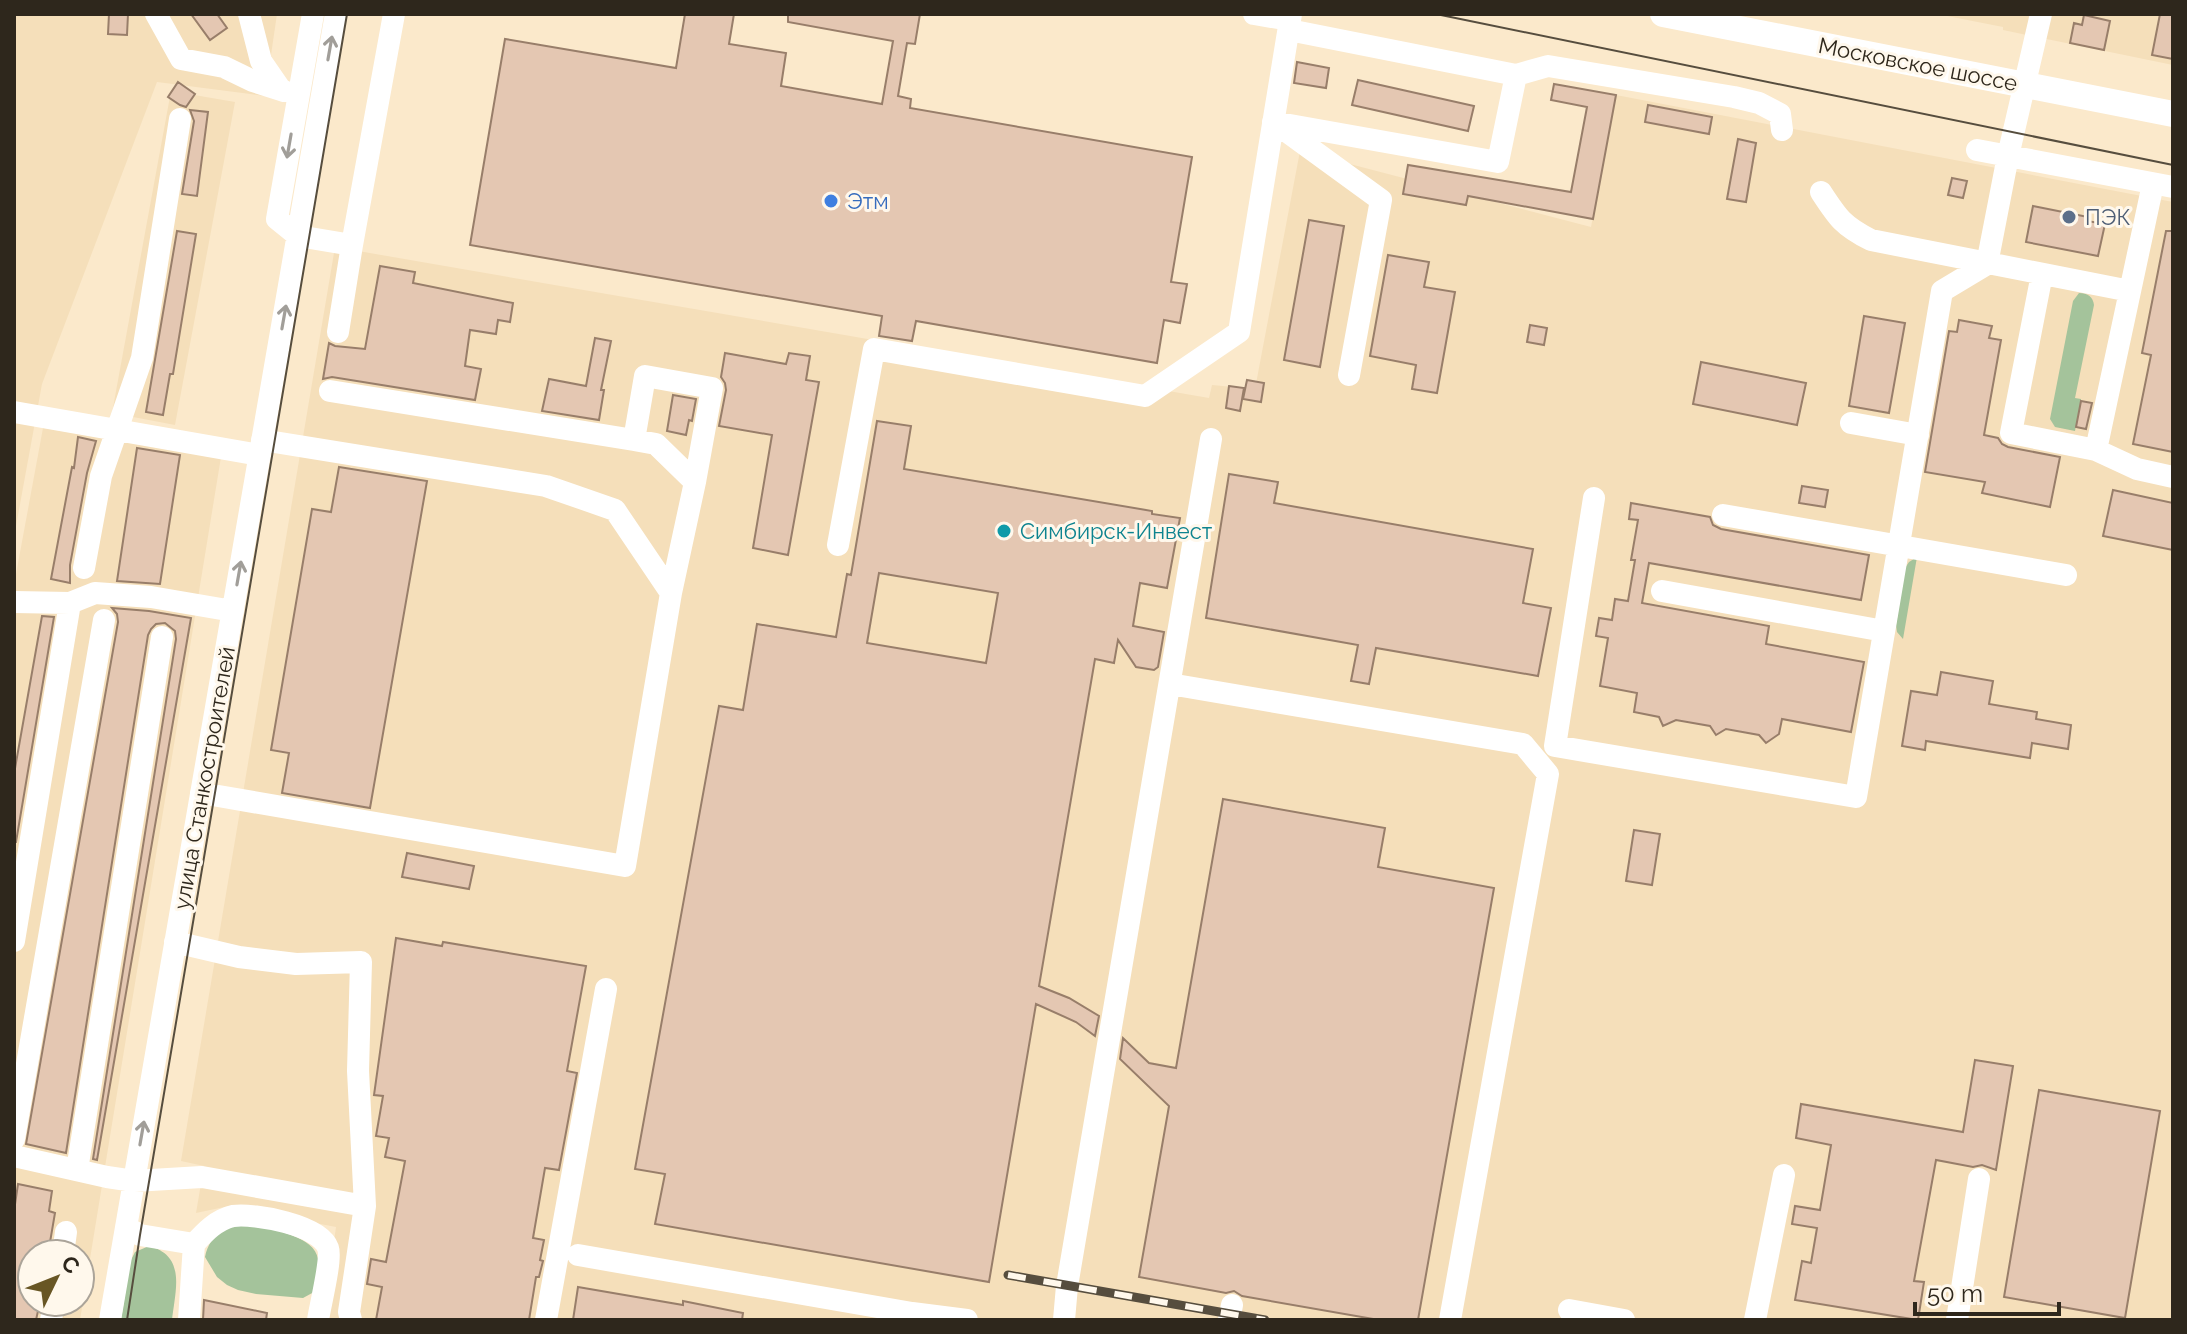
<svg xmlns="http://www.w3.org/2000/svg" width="2187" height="1334" font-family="Raleway,sans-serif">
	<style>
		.built { fill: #f5dfba; fill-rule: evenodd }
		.green { fill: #a4c39b }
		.building { fill: #e4c7b2; stroke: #987e6a; stroke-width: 2; fill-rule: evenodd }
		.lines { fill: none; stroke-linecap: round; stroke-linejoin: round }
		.minor { stroke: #fff; stroke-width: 22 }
		.major { stroke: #fff; stroke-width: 26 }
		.tram { stroke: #564d3e; stroke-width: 2 }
		.rail-casing { stroke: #564d3e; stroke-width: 9 }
		.rail { stroke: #fff8ec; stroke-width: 6; stroke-dasharray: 18; stroke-linecap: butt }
		.oneway { stroke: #a19e99 }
		.shop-dot { fill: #3f7fe0; stroke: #fff8ec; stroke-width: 3 }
		.service-dot { fill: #5c6f8a; stroke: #fff8ec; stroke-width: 3 }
		.culture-dot { fill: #0f9aa8; stroke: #fff8ec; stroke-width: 3 }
		.labels { text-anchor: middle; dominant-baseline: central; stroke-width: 6; stroke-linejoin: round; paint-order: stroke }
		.street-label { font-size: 22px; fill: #2e271c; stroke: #fff8ec }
		.shop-label { font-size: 22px; fill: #366cbe; stroke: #fff8ec; text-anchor: start }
		.service-label { font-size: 22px; fill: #4e5e75; stroke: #fff8ec; text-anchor: start }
		.culture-label { font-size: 22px; fill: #0d838f; stroke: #fff8ec; text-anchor: start }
	</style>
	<rect width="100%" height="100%" fill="#fbe9cb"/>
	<path class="built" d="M14,14H277L265,96L157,82L42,384L14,537Z
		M1937,14H2173V65L2003,30V27Z
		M171,91L235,102L175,425L112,413Z
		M1616,95L2173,202V1320H323L336,1227L229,1206L196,1213L204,1166L181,1161L335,247L1209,398L1212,385L1255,389L1300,151L1591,227Z
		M43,428L221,457L80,1320H14V585ZM32,1254H80V1302H32Z"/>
	<path class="green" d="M2079,293C2088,293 2093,297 2094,305L2075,398L2081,399L2075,431L2055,427L2050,419L2073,301Z
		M1917,557L1903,639L1897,632L1896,625L1905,568L1909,562Z
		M253,1224C271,1230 315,1236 318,1259C319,1269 315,1282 314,1292L303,1298L256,1294L238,1290L227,1285L217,1277L205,1257C210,1232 229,1225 253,1224Z
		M149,1246C187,1256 175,1291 172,1320H121L130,1262L135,1252Z"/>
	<path class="building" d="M109,14H128L127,35L108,34Z
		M191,14H217L227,28L210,40Z
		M685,14H734L729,44L786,53L781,86L882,104L893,41L788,22V14H920L915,44L907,43L898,96L911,99L910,108L1192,157L1171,282L1187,284L1180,323L1164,320L1157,363L916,321L912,341L879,336L882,316L470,245L505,39L676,68Z
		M2160,14H2173V59L2152,55Z
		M2084,15L2110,21L2104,50L2070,43L2074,23L2082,25Z
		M1297,62L1329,68L1326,88L1294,83Z
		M1358,80L1474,106L1468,131L1352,105Z
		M178,82L195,94L186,107L180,105L168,97Z
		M1554,84L1616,95L1593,219L1468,196L1466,205L1403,194L1408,165L1571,192L1587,107L1551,100Z
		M1648,105L1712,117L1709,134L1645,122Z
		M190,110L208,112L197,196L182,194L194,121Z
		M1738,139L1756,143L1746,202L1727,199Z
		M1952,178L1967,181L1963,198L1948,195Z
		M2033,206L2088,217L2087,221L2105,224L2098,256L2026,242Z
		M1309,220L1344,226L1320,367L1284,360Z
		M177,231L196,234L173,374H170L163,415L146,412Z
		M2166,231H2173V452L2133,444L2151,355L2142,353Z
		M1388,255L1429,262L1424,287L1455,292L1437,393L1412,389L1416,365L1370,356Z
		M380,266L415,272L413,283L513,303L510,322L498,320L496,334L470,330L465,366L481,369L475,400L332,377L323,379L329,343L335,346L365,349Z
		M1864,316L1905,323L1889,413L1849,406Z
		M1959,320L1992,326L1989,338L2001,340L1984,435L1998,438L2002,444L2008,447L2060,457L2050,507L1982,493L1985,482L1925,472L1949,331L1957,332Z
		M1530,325L1547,328L1544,345L1527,342Z
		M595,338L611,341L601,390H604L599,420L542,411L549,379L586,386Z
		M725,353L786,364L789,353L810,356L806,380L819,382L788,555L753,548L772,435L719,426L726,390L725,383L721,377Z
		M1701,362L1806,383L1797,425L1693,404Z
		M1247,380L1264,383L1261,402L1243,399Z
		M1229,386L1244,388L1240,411L1226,408Z
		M673,395L696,399L692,421L689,420L686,435L667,431Z
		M2081,401L2092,403L2086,429L2076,427Z
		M877,421L911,426L904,469L1152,511V514L1180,518L1167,588L1140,583L1133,626L1164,632L1158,667L1154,670L1136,667L1118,640L1114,663L1095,659L1039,986L1069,998L1099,1016L1095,1036L1076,1022L1036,1004L989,1282L655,1224L665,1174L635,1169L719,706L743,710L757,624L836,637L847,574L851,575ZM879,573L998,593L986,663L867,643Z
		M78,437L96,441L87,473L70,565V583L51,579L72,467L74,468Z
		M137,448L180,455L160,584L117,581Z
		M339,467L427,481L370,808L282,793L289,753L271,750L312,509L331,512Z
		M1229,474L1278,482L1274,503L1533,549L1523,603L1551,608L1538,676L1376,648L1369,684L1351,681L1358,645L1206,618Z
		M1802,486L1828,490L1825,507L1799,503Z
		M2113,490L2173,503V550L2103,536Z
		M1631,503L1710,517L1713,525L1721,529L1869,555L1861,600L1649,563L1642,603L1769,626L1766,644L1864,662L1851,732L1782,719L1779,734L1766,743L1759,735L1726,729L1716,735L1710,726L1676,720L1663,726L1659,717L1634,712L1637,693L1600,686L1608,638L1596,636L1599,618L1612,620L1615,599L1628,601L1635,560H1631L1638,520L1629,519Z
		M112,608L149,611L191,618L97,1160L93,1159L176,639L175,631L165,623L156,624L151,629L148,635L66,1153L26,1144L118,622L117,614Z
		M42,616L54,617L16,842H14V774Z
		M1941,672L1993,681L1989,704L2037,712L2036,719L2071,725L2068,749L2032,743L2030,758L1926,741L1925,750L1902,746L1911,691L1937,695Z
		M1223,799L1385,828L1378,867L1494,888L1418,1320H1379L1242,1296L1234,1291L1226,1293L1139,1277L1169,1106L1120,1059L1123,1038L1149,1063L1176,1068Z
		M1634,830L1660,834L1652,885L1626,881Z
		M407,853L474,866L469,889L402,877Z
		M396,938L442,946L443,942L586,966L567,1071L577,1073L559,1170L545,1168L533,1238L544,1240L540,1260L543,1261L539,1277H536L529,1320H376L382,1287L367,1284L371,1259L386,1262L405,1161L385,1157L389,1138L376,1136L383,1096L374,1095Z
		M1975,1060L2013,1066L1996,1170L1982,1165L1973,1167L1936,1160L1914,1281L1924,1282L1918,1320L1795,1300L1802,1261L1811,1263L1817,1228L1792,1224L1795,1206L1820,1210L1831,1145L1796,1138L1801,1104L1963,1132Z
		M2039,1090L2160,1111L2125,1318L2004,1297Z
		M18,1184L52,1191L49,1211L55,1213L48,1254H32V1302H40L36,1320H14V1211Z
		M578,1287L683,1305V1301L743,1313L742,1320H573Z
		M204,1300L267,1313L266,1320H203Z"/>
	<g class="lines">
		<path class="minor" d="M156,14L181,59L224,67L253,81L281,90
			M249,14L261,61L281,90L284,91
			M313,14L277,219L298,236L352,245L394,14
			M1254,14L1290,20
			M1289,30L1516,75L1548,66L1734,97L1759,103L1780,114L1782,130
			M1273,122L1498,162L1516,75
			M1278,125L1381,200L1349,375
			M1977,150L2173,187
			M1821,192C1838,218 1843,226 1871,240L2130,291
			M2042,274L2011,433L2096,450L2153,184
			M338,332L352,245
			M330,391L634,440
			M14,412L260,455
			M1851,423L1918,435
			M2096,450L2137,469L2173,477
			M1594,498L1555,746L1856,797L1942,291L1987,264L2008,156L2041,14
			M1723,515L2066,575
			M838,545L874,349L1145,396L1239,332L1291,14
			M84,568L101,476L142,358L180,119
			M1662,591L1884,631
			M671,593L695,482L712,388L645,376L634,440L656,444L695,482
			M14,602L70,603L95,593L151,597L233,611
			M1170,684L1523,744L1548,774L1450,1320
			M201,793L625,866L671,593L615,510L546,486L262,440
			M14,941L70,603
			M175,942L239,957L296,964L361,962L358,1071L365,1206L349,1312L351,1320
			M14,1139L104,620
			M14,1156L107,1177L134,1181L202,1177L365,1206
			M77,1170L162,637
			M126,1227L140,1235L194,1244L189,1320
			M194,1244C205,1232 216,1220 233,1216C255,1213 320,1225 328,1248C332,1259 320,1306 318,1320
			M63,1254L66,1232
			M578,1255L912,1313L967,1320
			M1569,1310L1624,1320
			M51,1320L54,1302
			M110,1320L336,14
			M546,1320L606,989
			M1064,1320L1067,1286L1211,439
			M1229,1320L1232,1305
			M1755,1320L1784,1175
			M1957,1320L1979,1179"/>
		<path class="major" d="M1663,14L2173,114"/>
		<path class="tram" d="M1436,14L2173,165
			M127,1320L140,1235L347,14"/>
		<defs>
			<path id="rail" d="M1008,1275L1265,1320"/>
		</defs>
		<use href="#rail" class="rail-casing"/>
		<use href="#rail" class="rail"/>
	</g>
	<defs><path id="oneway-shaft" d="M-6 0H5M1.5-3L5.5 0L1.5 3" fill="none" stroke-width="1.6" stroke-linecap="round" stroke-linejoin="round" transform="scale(2)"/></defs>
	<g class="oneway">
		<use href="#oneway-shaft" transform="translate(330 48) rotate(-80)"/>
		<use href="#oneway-shaft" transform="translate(289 146) rotate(100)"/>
		<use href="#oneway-shaft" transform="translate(284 317) rotate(-80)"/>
		<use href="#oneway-shaft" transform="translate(239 573) rotate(-80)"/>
		<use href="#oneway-shaft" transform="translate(142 1133) rotate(-80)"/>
	</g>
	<circle class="shop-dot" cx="831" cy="201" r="8"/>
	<circle class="service-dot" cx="2069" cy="217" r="8"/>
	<circle class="culture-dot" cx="1004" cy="531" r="8"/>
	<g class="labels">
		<g class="street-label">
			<text transform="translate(1918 64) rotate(11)">Московское шоссе</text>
			<text transform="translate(204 778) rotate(-80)">улица Станкостроителей</text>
		</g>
		<g class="shop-label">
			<text x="847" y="201">Этм</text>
		</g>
		<g class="service-label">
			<text x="2085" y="217">ПЭК</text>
		</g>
		<g class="culture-label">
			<text x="1020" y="531">Симбирск-Инвест</text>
		</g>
	</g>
	<rect width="2187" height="1334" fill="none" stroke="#2e271c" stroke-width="32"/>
	<g transform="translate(56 1278) rotate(47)"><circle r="38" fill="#fff8ec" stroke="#aba499" stroke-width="2"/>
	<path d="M0-6L14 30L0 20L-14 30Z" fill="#685624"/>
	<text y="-12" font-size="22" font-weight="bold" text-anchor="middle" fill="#2e271c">С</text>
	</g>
	<path d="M1915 1302v12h144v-12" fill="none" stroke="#2e271c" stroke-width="4"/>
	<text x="1927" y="1302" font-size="24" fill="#2e271c" stroke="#fff8ec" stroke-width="6" paint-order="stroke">50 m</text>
</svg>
